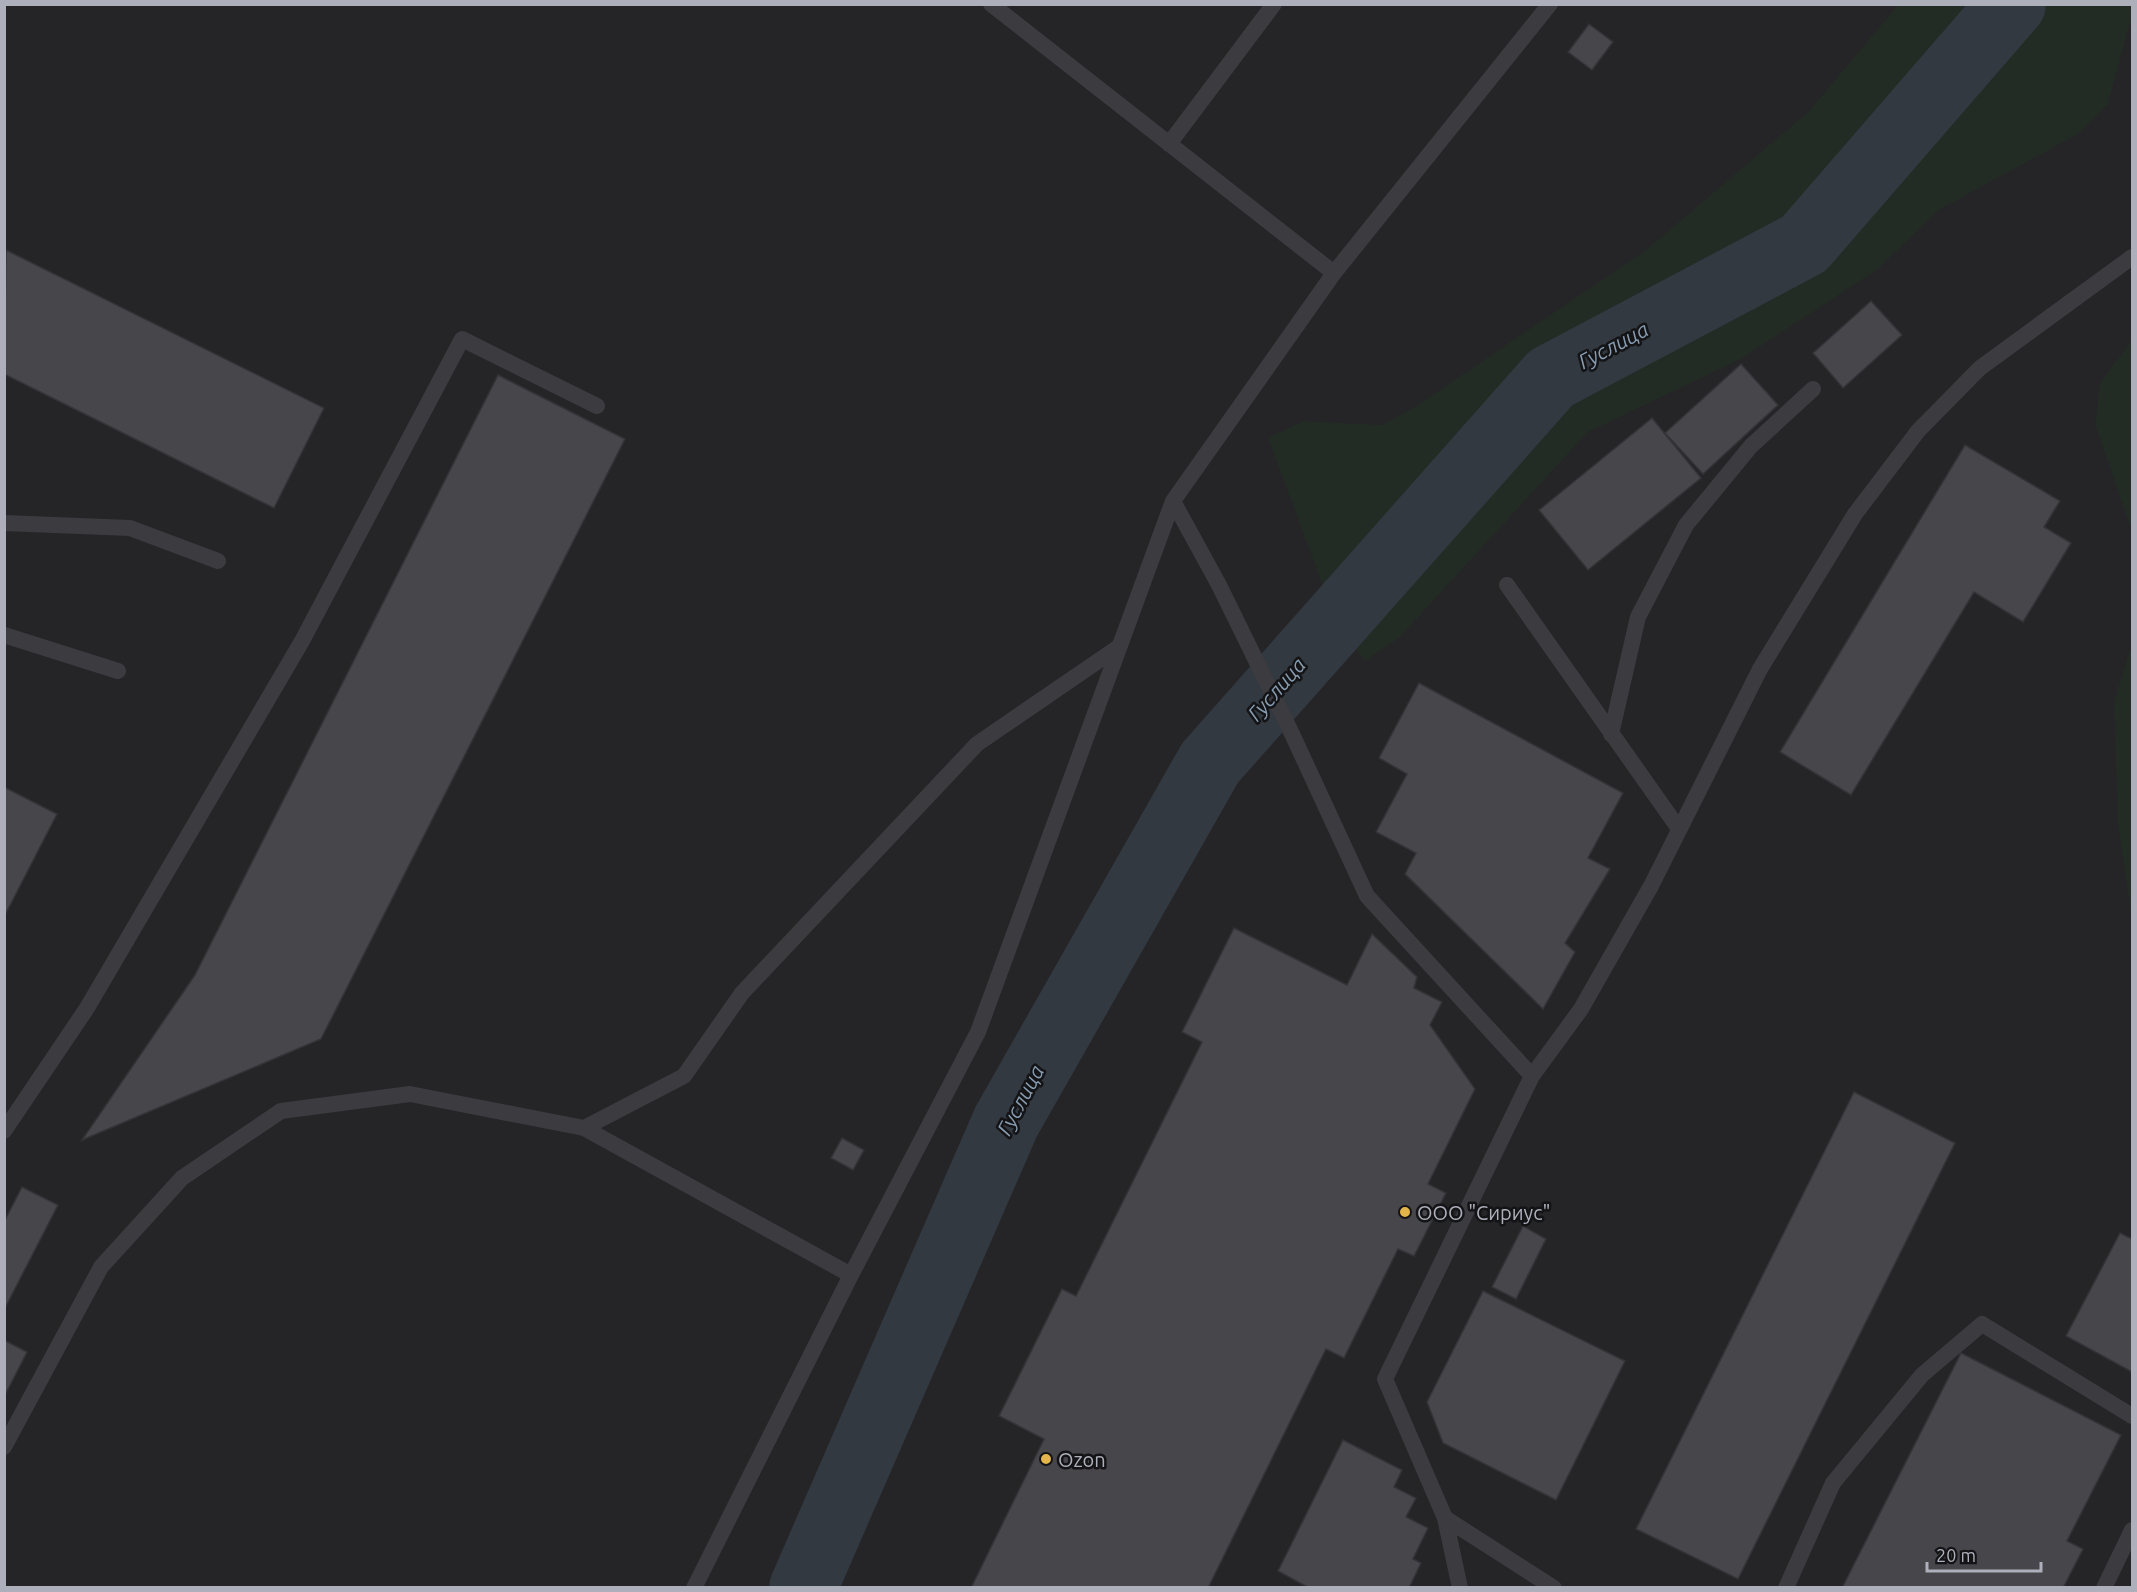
<svg xmlns="http://www.w3.org/2000/svg" width="2137" height="1592" font-family="Ubuntu,sans-serif">
	<style>
		.built { fill: #252528 }
		.green { fill: #232b25 }
		.lines { fill: none; stroke-linecap: round; stroke-linejoin: round }
		.river { stroke: #323940; stroke-width: 68 }
		.building { fill: #46464b; stroke: #343337; stroke-width: 1.5 }
		.service { stroke: #3b3b40; stroke-width: 16 }
		.poi-dot { fill: #e3b54a; stroke: #141416; stroke-width: 2 }
		.labels { text-anchor: middle; dominant-baseline: central; stroke-width: 5; stroke-linejoin: round; paint-order: stroke }
		.poi-label { font-size: 20px; fill: #adb0ba; stroke: #141416; text-anchor: start }
		.water-label { font-size: 21px; font-style: italic; fill: #879cb1; stroke: #141416 }
	</style>
	<rect width="100%" height="100%" fill="#19191b"/>
	<path class="built" d="M5,5H2132V1587H5Z"/>
	<path class="green" d="M1898,5H2132V20L2129,26L2108,104L2080,133L1939,210L1878,269L1741,359L1588,432L1399,638L1365,661L1339,630L1268,438L1303,421L1382,425L1416,406L1646,250L1808,112Z
		M2132,340V532L2095,424L2100,383Z
		M2132,643V920L2118,824L2114,702Z"/>
	<g class="lines">
		<path class="river" d="M803,1588L1006,1122L1210,763L1551,378L1804,244L2012,4"/>
	</g>
	<path class="building" d="M1589,24L1613,42L1592,70L1568,52Z
		M6,250L324,408L274,508L4,374Z
		M1871,301L1902,335L1843,388L1813,353Z
		M1741,364L1778,405L1703,474L1665,433Z
		M498,375L625,439L321,1039L82,1140L195,975Z
		M1652,418L1701,478L1588,570L1539,510Z
		M1965,445L2060,501L2044,527L2071,543L2023,622L1974,592L1851,795L1780,752Z
		M1419,683L1623,793L1588,858L1610,869L1565,943L1575,952L1543,1009L1405,874L1416,853L1376,832L1407,774L1379,758Z
		M4,787L57,814L4,917Z
		M1234,928L1347,985L1372,934L1417,977L1414,988L1442,1002L1430,1025L1475,1089L1428,1184L1446,1193L1414,1256L1398,1249L1344,1358L1326,1349L1208,1588H971L1044,1439L999,1416L1062,1289L1076,1296L1202,1042L1182,1032Z
		M1854,1092L1955,1143L1738,1579L1636,1529Z
		M842,1138L864,1150L853,1170L831,1158Z
		M22,1187L58,1205L4,1310V1222Z
		M1523,1226L1546,1239L1516,1299L1492,1287Z
		M2120,1233L2132,1239V1372L2066,1336Z
		M1483,1291L1625,1361L1556,1500L1443,1443L1427,1402Z
		M4,1340L27,1352L4,1397Z
		M1961,1353L2121,1435L2067,1541L2083,1549L2063,1588H1842Z
		M1343,1440L1402,1470L1394,1487L1416,1498L1406,1517L1428,1528L1413,1559L1421,1563L1409,1588H1309L1278,1571Z"/>
	<g class="lines">
		<path class="service" d="M991,4L1334,273
			M1169,144L1274,4
			M4,523L130,528L218,561
			M1507,585L1679,829
			M4,635L118,671
			M1611,734L1638,617L1686,525L1751,446L1813,389
			M1532,1076L1581,1009L1651,886L1760,669L1855,514L1918,431L1980,368L2132,257
			M584,1128L684,1076L742,993L977,744L1120,646
			M4,1131L87,1008L302,641L462,339L597,406
			M4,1447L101,1267L182,1178L281,1111L410,1094L584,1128L851,1275
			M1445,1518L1554,1588
			M694,1588L851,1275L978,1032L1173,501
			M1460,1588L1445,1518L1385,1379L1532,1076L1367,896L1293,736L1219,585L1173,501L1334,273L1550,4
			M1786,1588L1833,1483L1922,1375L1982,1324L2132,1416
			M2104,1588L2132,1530"/>
	</g>
	<g class="poi-dot">
		<circle cx="1405" cy="1212" r="6"/>
		<circle cx="1046" cy="1459" r="6"/>
	</g>
	<g class="labels">
		<g class="poi-label">
			<text x="1417" y="1212">ООО "Сириус"</text>
			<text x="1058" y="1459">Ozon</text>
		</g>
		<g class="water-label">
			<text transform="translate(1613 345) rotate(-28)">Гуслица</text>
			<text transform="translate(1276 689) rotate(-49)">Гуслица</text>
			<text transform="translate(1020 1100) rotate(-62)">Гуслица</text>
		</g>
	</g>
	<rect width="2137" height="1592" fill="none" stroke="#adb0ba" stroke-width="12"/>
	<path d="M1927 1562v9h114v-9" fill="none" stroke="#adb0ba" stroke-width="3"/>
	<text x="1936" y="1562" font-size="18" fill="#adb0ba" stroke="#141416" stroke-width="4.5" paint-order="stroke">20 m</text>
</svg>
